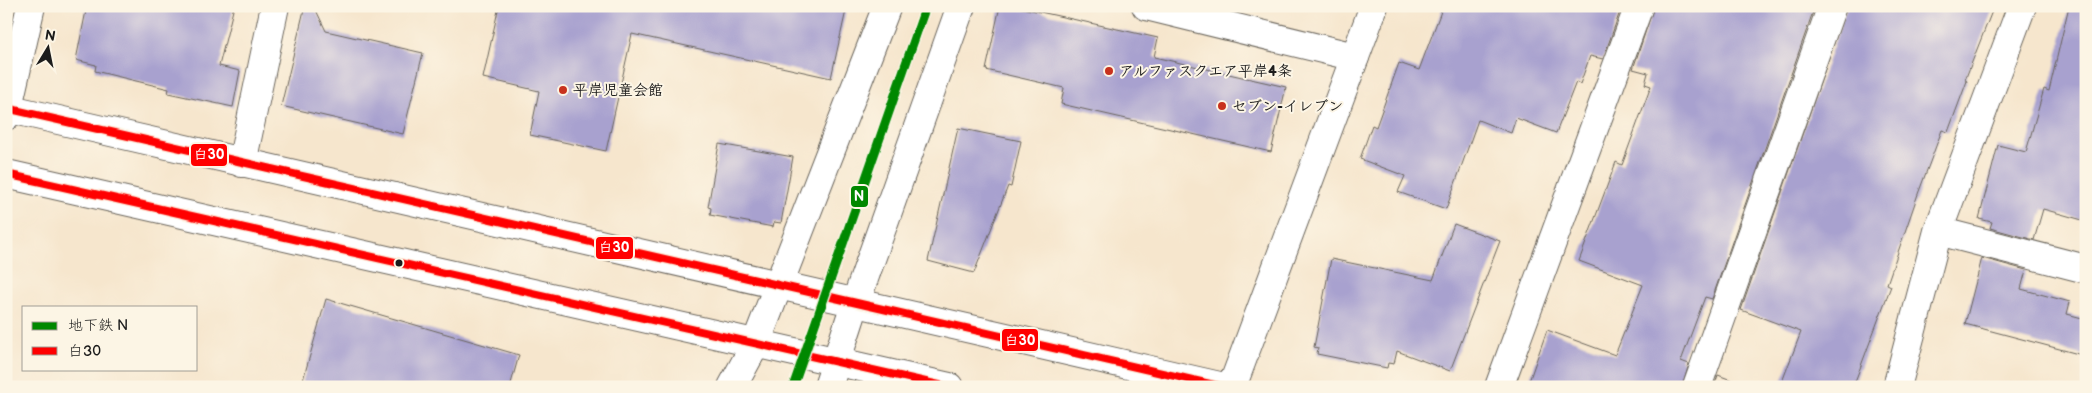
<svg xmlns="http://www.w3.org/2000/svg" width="2092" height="393" font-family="'Balsamiq Sans','Klee One',sans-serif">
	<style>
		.building { fill: #a8a1cf }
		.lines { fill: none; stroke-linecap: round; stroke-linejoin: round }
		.minor-casing { stroke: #68635a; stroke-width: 30 }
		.tertiary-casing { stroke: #68635a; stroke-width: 30 }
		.primary-casing { stroke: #68635a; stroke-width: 30 }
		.minor { stroke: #fff; stroke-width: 28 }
		.tertiary { stroke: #fff; stroke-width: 28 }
		.primary { stroke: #fff; stroke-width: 28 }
		.bus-1-casing { stroke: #fcf5e5; stroke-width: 11 }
		.bus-1 { stroke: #f00; stroke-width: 8 }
		.metro-1-casing { stroke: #fcf5e5; stroke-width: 12 }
		.metro-1 { stroke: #080; stroke-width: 9 }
		.poi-dot { fill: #c8321e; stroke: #fcf5e5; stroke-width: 2 }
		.bus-dot { fill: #1c1c1c; stroke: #fcf5e5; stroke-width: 2 }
		.labels { text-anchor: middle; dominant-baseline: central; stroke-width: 4; stroke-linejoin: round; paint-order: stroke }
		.poi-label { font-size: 15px; font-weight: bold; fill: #1c1c1c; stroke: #fcf5e5; text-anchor: start }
		.line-badge { stroke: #fcf5e5; stroke-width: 2 }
		.badge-label { font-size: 14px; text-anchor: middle; font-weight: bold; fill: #fff }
	</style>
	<rect width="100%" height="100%" fill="#fcf5e5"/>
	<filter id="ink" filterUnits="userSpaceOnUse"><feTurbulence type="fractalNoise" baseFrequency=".02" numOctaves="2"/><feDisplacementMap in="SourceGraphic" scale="10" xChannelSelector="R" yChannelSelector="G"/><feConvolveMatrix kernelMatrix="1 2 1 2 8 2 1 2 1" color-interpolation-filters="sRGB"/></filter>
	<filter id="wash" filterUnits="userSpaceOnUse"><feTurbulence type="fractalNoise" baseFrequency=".0096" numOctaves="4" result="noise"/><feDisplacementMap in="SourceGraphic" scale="20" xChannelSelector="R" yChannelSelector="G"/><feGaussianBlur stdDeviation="1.12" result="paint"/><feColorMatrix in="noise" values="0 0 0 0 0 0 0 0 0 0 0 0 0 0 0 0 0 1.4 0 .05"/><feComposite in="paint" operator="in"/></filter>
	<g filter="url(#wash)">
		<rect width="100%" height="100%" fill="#f6e6cd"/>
		<g id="blocks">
			<path class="building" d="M87,6H234L219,66L240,71L233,107L168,93L169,89L95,71L96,65L76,60Z
				M305,6H314L326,31L423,53L403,134L281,106Z
				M499,6H847L831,78L632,34L606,151L530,135L539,91L483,78Z
				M1000,6H1013L1158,38L1154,57L1286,87L1271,152L1061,104L1064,88L986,70Z
				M1443,6H1622L1603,59L1590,56L1580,84L1576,82L1556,133L1516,118L1511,133L1478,120L1446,209L1398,192L1405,176L1360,159L1372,125L1376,127L1399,63L1419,70Z
				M1654,6H1815L1712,299L1705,297L1681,361L1689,364L1682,387H1527L1547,330L1615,355L1643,285L1579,261L1616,162L1622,165L1651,86L1645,84L1648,73L1633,69Z
				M1847,6H1994L1965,80L1967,81L1948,132L1942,130L1918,194L1887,284L1891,286L1853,387H1780L1801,332L1741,310Z
				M2069,6H2086V221L2043,209L2034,240L1990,228L1992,222L1979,219L1998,145L2026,152L2044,89L2049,91Z
				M958,128L1021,141L1011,187L1008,186L974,273L928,261Z
				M719,144L793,157L781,223L774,222L773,227L710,215L711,208L708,207Z
				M1454,224L1500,241L1450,371L1397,351L1394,364L1388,363L1387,368L1317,354L1318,348L1314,347L1331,259L1433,280Z
				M1982,258L2026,270L2021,289L2070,302L2067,314L2086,319V356L1965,324Z
				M326,299L519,355L510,387H301Z
				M1718,375L1742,384V387H1714Z"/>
		</g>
	</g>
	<g filter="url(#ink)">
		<use href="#blocks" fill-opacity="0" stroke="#68635a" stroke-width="1"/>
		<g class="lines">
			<defs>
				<path id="minor" d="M1146,6L1355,57
					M6,116L31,6
					M242,163L275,6
					M1938,231L2086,269
					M732,387L756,343L887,6
					M828,387L855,304L961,6
					M1499,387L1639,6
					M1697,387L1832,6
					M1897,387L1938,231L2022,6"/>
				<path id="tertiary" d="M1232,387L1374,6"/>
				<path id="primary" d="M6,108L1224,387
					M6,174L949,387"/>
			</defs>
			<use href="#minor" class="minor-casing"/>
			<use href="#tertiary" class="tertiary-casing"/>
			<use href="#primary" class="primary-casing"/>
			<use href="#minor" class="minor"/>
			<use href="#tertiary" class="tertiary"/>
			<use href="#primary" class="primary"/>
			<defs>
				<path id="bus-1" d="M6,108L1223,387
					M6,174L948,387"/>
			</defs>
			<use href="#bus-1" class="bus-1-casing"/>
			<use href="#bus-1" class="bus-1"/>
			<defs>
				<path id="metro-1" d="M793,387L926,6"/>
			</defs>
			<use href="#metro-1" class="metro-1-casing"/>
			<use href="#metro-1" class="metro-1"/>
		</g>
	</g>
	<g class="poi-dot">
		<circle cx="1109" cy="71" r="5"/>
		<circle cx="563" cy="90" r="5"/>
		<circle cx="1222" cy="106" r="5"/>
	</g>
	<circle class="bus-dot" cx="399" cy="263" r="4.5"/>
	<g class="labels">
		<g class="poi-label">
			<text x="1119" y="71">アルファスクエア平岸4条</text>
			<text x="573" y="90">平岸児童会館</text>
			<text x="1232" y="106">セブン-イレブン</text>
		</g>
	</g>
	<g class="line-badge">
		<rect x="190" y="143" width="38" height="24" rx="5" fill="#f00"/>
		<rect x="850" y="185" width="19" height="23" rx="5" fill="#080"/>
		<rect x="595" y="236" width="39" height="24" rx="5" fill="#f00"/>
		<rect x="1001" y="328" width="38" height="24" rx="5" fill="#f00"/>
	</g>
	<g class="badge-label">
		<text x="209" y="159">白30</text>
		<text x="859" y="201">N</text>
		<text x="614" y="252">白30</text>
		<text x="1020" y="345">白30</text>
	</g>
	<rect width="2092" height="393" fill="none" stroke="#fcf5e5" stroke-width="25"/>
	<rect x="22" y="306" width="175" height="65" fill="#fcf5e5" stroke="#a29e95"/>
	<rect x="32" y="322" width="25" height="8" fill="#008800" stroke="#a29e95"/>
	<text x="68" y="330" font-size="15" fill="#1c1c1c">地下鉄 N</text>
	<rect x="32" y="347" width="25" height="8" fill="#ff0000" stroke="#a29e95"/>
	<text x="68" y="356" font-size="15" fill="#1c1c1c">白30</text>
	<g transform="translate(48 48) rotate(10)" stroke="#fcf5e5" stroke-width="4" paint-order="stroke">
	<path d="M0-4L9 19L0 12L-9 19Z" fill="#1c1c1c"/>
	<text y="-8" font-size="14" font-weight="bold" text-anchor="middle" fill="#1c1c1c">N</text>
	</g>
</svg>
